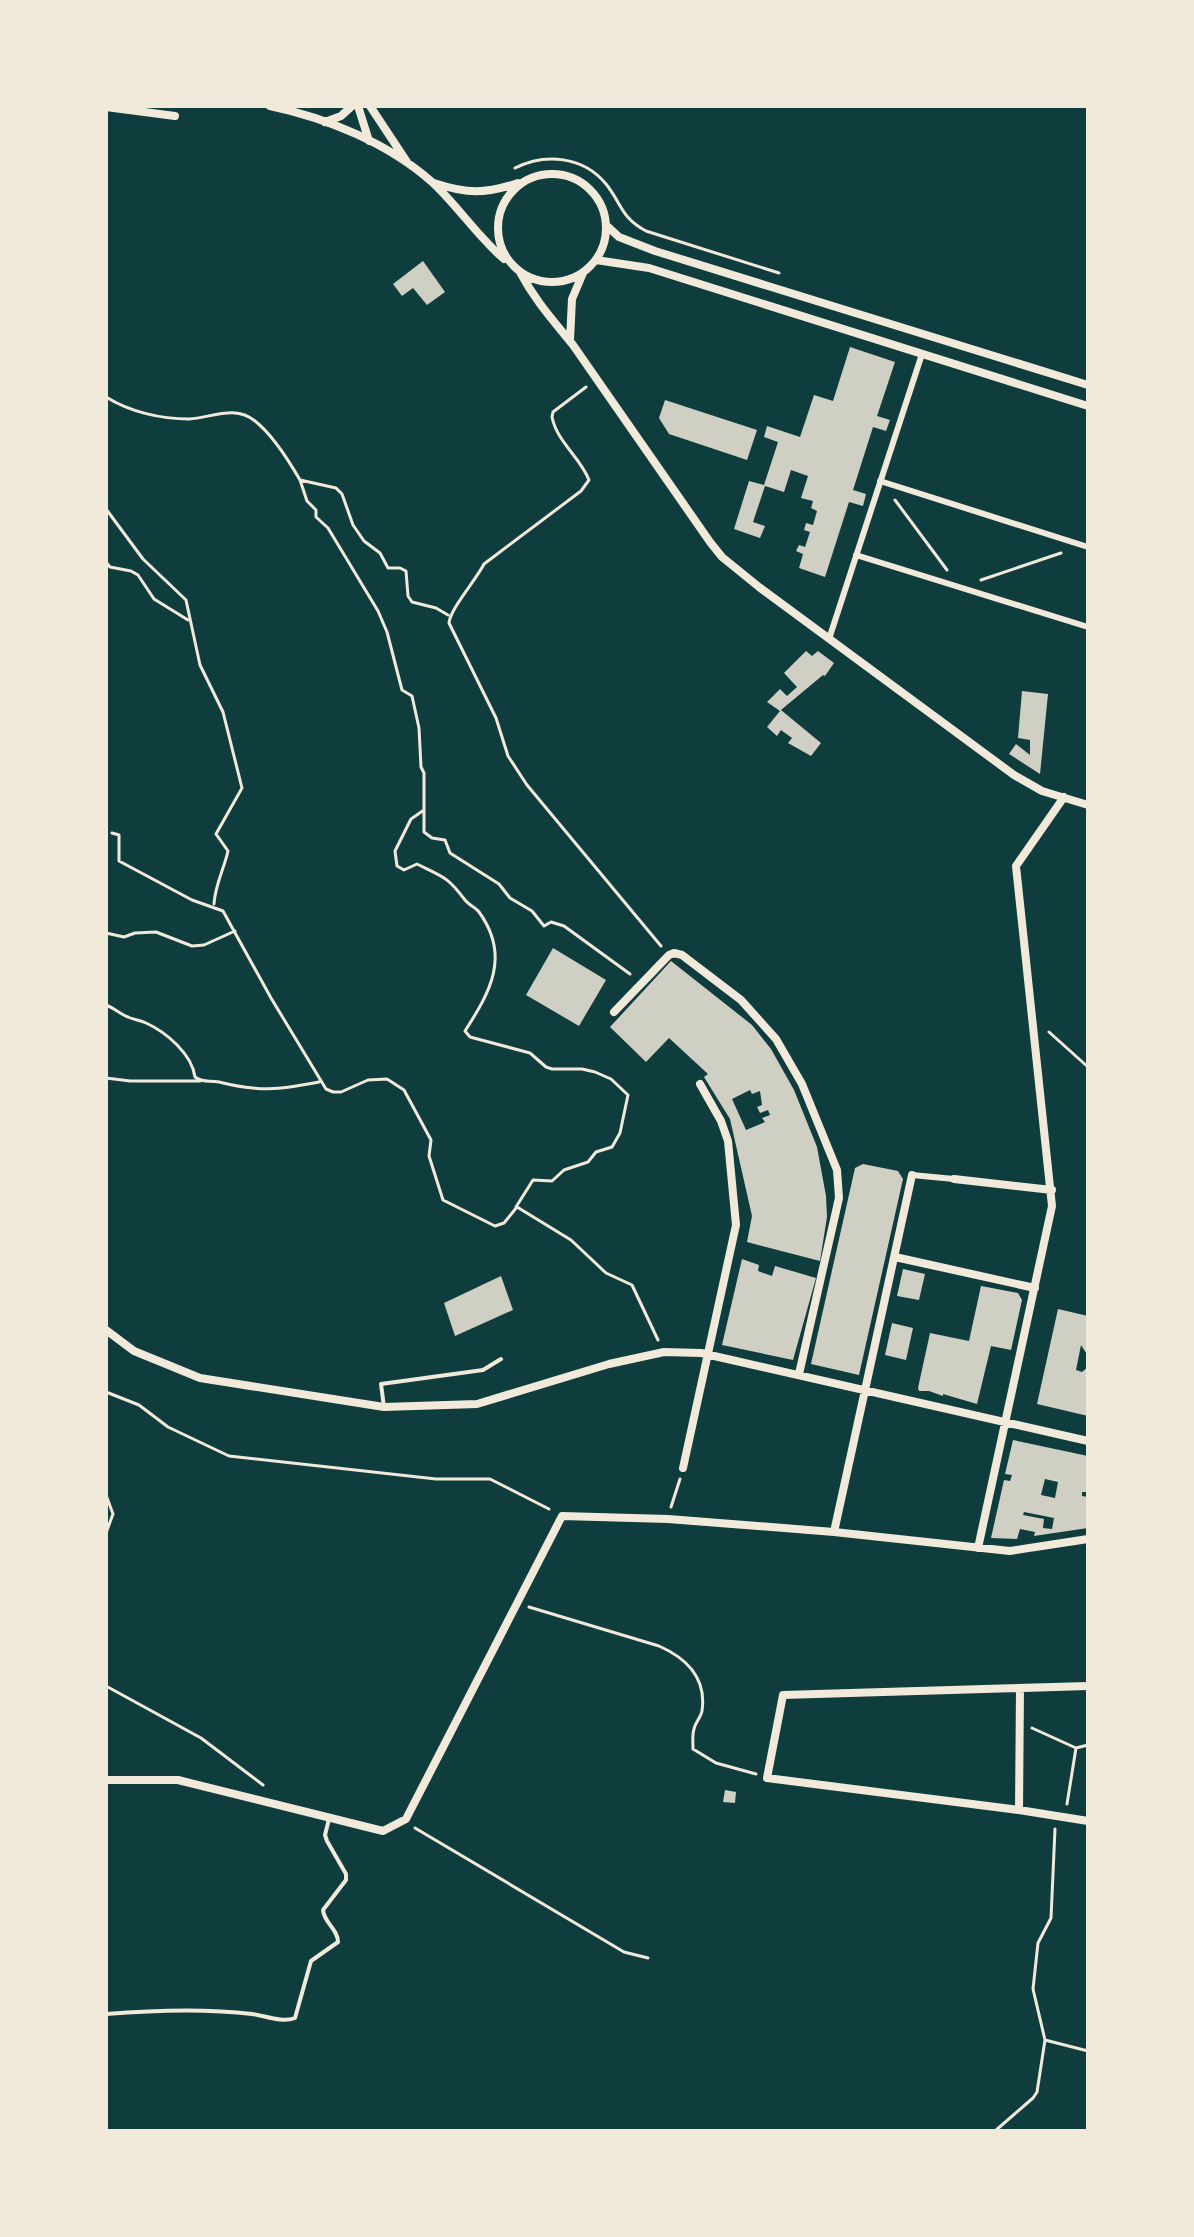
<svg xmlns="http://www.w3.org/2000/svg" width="1194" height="2237" font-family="'Asap Condensed',sans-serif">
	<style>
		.building { fill: #cfcfc3; fill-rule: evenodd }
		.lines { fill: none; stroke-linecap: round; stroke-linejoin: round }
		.path { stroke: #f1e9da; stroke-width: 3 }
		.service { stroke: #f1e9da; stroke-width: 4 }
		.pedestrian { stroke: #f1e9da; stroke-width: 6 }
		.minor { stroke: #f1e9da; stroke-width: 8 }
	</style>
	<rect width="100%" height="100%" fill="#0f3d3e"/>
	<path class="building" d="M423,261L445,292L427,305L413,288L402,296L393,284Z
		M850,347L895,362L877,416L890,420L886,431L873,427L853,490L866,494L863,506L849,502L825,577L799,568L803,554L796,551L799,545L805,547L810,532L804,530L806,523L813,525L817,511L811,508L813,501L801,498L808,476L791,470L784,492L765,486L753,522L765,526L760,538L734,529L749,481L764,485L778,442L764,437L767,426L800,437L814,395L833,401Z
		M665,400L757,430L747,460L669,434L659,418Z
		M806,651L812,656L818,651L834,663L825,676L823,675L781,710L821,743L811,756L788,743L792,738L781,730L777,736L767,727L780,711L767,702L780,689L787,696L797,687L784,673Z
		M1022,691L1048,694L1040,774L1009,754L1016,744L1030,755V740L1018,738Z
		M553,948L606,980L579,1026L526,995Z
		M671,961L752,1025L771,1049L794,1090L817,1147L826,1196L827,1217L820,1261L747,1242L752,1216L730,1119L704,1077L708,1074L669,1038L646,1062L610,1027ZM750,1090L752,1094L760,1091L762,1105L757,1107L760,1113L768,1110L770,1115L762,1118L765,1122L746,1130L732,1099Z
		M863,1164L898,1171L903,1179L859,1375L811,1364L855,1168Z
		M742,1259L759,1265L758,1271L772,1276L775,1266L816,1278L793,1360L722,1345Z
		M903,1269L925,1274L919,1300L897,1296Z
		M501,1276L513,1310L455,1336L444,1303Z
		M981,1286L1018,1293L1022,1300L1011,1350L991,1346L977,1404L943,1394V1396L929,1391H919L918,1388L930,1333L969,1341Z
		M1058,1309L1088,1316V1356L1081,1345L1076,1370L1082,1372L1088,1367V1416L1037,1404Z
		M892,1323L913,1328L906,1360L885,1355Z
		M1013,1440L1088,1456V1492H1082V1496L1088,1497V1528L1034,1536L1035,1532L1020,1529L1017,1539L991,1538L1004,1480L1010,1481L1012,1475L1005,1474ZM1045,1479L1058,1482L1055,1498L1041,1495ZM1024,1512L1054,1518L1052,1529L1043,1528L1044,1519L1023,1515Z
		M725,1790L736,1792L735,1803L723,1802Z"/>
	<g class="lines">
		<path class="path" d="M515,168C545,153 583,156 606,184C622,204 621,218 646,231L779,273
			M586,387L553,412L552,417C557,442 580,457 589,480L581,491L484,564C476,580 450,609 449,623L496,718L508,756L527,785L661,946
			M106,397C130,412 161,419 189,419C211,418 235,404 255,421C273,435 289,461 300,480L336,488L342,494L353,525L364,541L380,553L388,568H400L406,571L408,596L412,602L436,608L448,615
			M300,480L307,501L316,510V517L328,528L378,611L387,632L402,690L412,696L419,728L421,767L424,773V832L432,838L445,840L450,853L499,884L510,898L532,911L544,926L551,922L564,926L630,974
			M895,500L947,570
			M106,509L143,559L186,600L200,665L223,712L242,788L216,834L228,851C224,869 215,885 214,904
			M106,562L110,567L131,571L138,575L154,599L188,620
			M981,580L1061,553
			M424,810L411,819L395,851L397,866L404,870L417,864C443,877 447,876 465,900C469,905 476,908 479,912C511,956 490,992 465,1031L470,1037L530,1053L546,1067L552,1069H582L595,1072L611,1079L628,1095L620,1133L612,1147L596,1152L588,1162L564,1170L552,1181L533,1180L516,1207
			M112,833L119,835V861L192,900L223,911L271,998L326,1089L333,1092H341L368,1080L387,1079L404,1090L431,1140L429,1156L443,1200L495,1226L504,1223L517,1207L571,1240L606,1273L632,1285L658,1340
			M106,933L124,937L135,933L156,932L192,946L204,945L235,931
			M106,1005C114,1008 120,1014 128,1017C134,1020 140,1020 146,1023C166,1032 192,1054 195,1077C203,1083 209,1080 219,1082C259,1092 278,1090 319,1082
			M1049,1032L1088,1067
			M106,1078L130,1081H200
			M106,1392L139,1405L168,1427L229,1456L436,1479H490L549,1509
			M106,1495L113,1514L106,1533
			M671,1507L680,1479
			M529,1607L659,1646C686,1658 707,1677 702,1711C701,1717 695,1723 694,1729C692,1735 693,1742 693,1749L716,1763L756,1774
			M106,1686L201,1738L263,1785
			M1032,1728L1076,1748
			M1067,1804L1076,1748L1088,1745
			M415,1828L624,1952L648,1958
			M1045,2040L1088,2051
			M995,2131L1033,2098L1037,2092L1045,2040L1033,1989L1038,1943L1051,1918L1055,1829"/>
		<path class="service" d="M384,1407L381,1384L483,1370L501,1359
			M106,2014C155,2010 203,2008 252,2014C266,2016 282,2023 295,2018L311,1961L338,1942C338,1929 324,1923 323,1910L346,1880V1874L327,1841L325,1835L329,1819"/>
		<path class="pedestrian" d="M880,481L1088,547
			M856,555L1088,627
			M829,639L922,354
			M912,1175L954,1179"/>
		<path class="minor" d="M270,106C327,118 388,143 432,182C458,206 477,236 504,259
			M358,106L369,141
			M370,106L407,162
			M106,107L175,116
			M325,122L341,116L352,106
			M498 228a54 54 0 1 1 108 0a54 54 0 1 1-108 0Z
			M434,183C467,194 485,194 518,183
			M607,226L619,237L655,251L1088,385
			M596,260L649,268L1088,406
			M520,272C536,302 552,319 573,345L710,542L722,557L759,587L1014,775L1042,791L1088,805
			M570,340L572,299L583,273
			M614,1012L669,955L674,953L682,955L741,1000L776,1039L802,1084L837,1170L839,1198L799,1374
			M954,1179L1052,1190
			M895,1257L1035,1288
			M106,1330L134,1351L200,1378L384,1407L477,1404L609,1364L664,1352L701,1353L1088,1441
			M683,1468L736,1225L728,1141L721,1121L700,1084
			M834,1532L912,1175
			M978,1548L1052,1206L1016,866L1064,797
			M1088,1686L783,1695L767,1778L1019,1810L1088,1821
			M106,1780H178L383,1831L406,1819L562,1516L668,1519L834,1532L1010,1551L1088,1539
			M1019,1810L1020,1688"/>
	</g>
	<rect width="1194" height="2237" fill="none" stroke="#f1e9da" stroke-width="216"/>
</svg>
